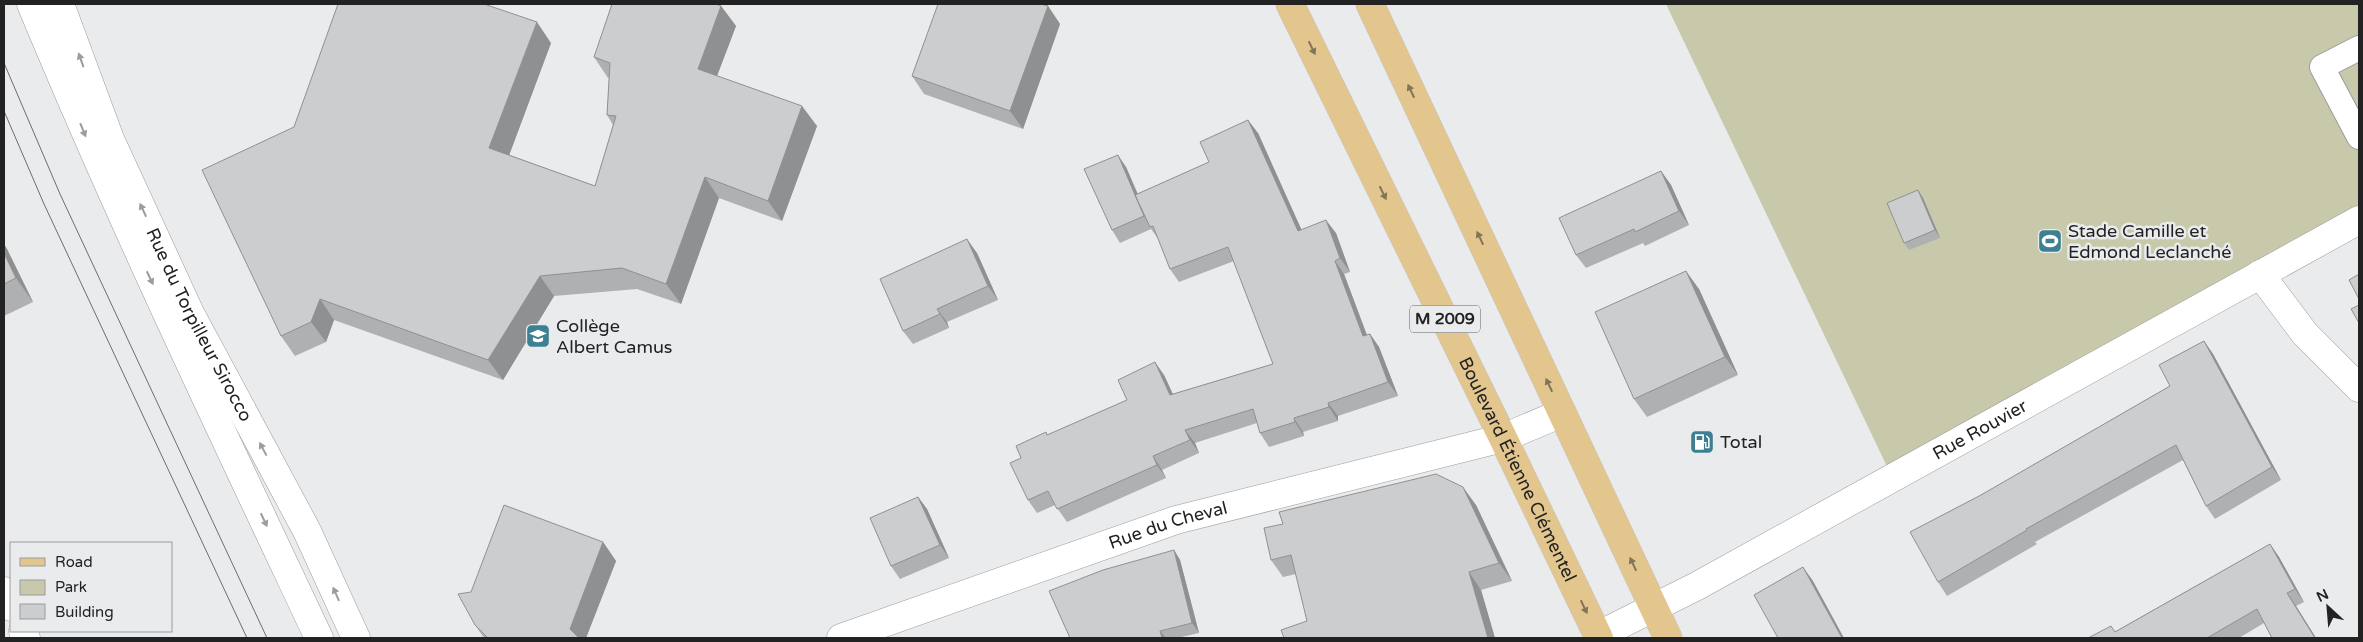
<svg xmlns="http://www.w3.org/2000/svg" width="2363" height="642" font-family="'Varela Round',sans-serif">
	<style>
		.green { fill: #c7c9aa }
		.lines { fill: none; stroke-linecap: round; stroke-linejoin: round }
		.lane-casing { stroke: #9c9d9f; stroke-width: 26 }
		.street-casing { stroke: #9c9d9f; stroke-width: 29 }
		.secondary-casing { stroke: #9c9d9f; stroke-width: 29 }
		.primary-casing { stroke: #c6c6c6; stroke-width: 29 }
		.lane { stroke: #fff; stroke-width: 24 }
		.street { stroke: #fff; stroke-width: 28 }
		.secondary { stroke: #fff; stroke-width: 28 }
		.primary { stroke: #e3c58e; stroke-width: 28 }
		.tram { stroke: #6d6d6f; stroke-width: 1 }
		.wall { fill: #afb0b2 }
		.shaded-wall { fill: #8f9091 }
		.building { fill: #cccdcf; stroke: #8f9091 }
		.oneway { fill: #827458 }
		.oneway2 { fill: #9c9c9c }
		.labels { text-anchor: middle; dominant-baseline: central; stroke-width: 5; stroke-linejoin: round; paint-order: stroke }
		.shield { fill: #eaebed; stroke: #5e5e60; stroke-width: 1 }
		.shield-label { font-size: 16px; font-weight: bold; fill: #222223 }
		.poi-label { font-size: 18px; fill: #222223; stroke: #eaebed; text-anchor: start }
		.street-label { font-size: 18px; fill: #222223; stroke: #eaebed }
	</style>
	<rect width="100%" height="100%" fill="#eaebed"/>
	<path class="green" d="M1666,4H2359V220L1893,479Z"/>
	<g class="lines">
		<defs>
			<path id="lane" d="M2359,48L2322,67L2359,137"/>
			<g id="street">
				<path d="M2260,274L2305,334L2359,388"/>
				<path d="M4,591L11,607"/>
				<path d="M23,631L26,638"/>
				<path id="s1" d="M1597,636L1697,586L2359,220"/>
				<path id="s2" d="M841,638L1176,520L1503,438L1562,413"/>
			</g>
			<g id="secondary">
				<path d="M31,4C120,219 220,428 319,638"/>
				<path id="s3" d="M60,4L110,139L190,313L307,531L356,638"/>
			</g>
			<g id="primary">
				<path id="s4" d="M1290,4L1503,438L1599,638"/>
				<path d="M1370,4L1668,638"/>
			</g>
		</defs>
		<use href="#lane" class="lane-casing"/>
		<use href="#street" class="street-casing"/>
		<use href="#secondary" class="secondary-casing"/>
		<use href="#primary" class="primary-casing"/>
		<use href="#lane" class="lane"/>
		<use href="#street" class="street"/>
		<use href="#secondary" class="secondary"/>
		<use href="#primary" class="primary"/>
		<path class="tram" d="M4,63L60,194L267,638
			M4,111L44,204L247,638"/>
	</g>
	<path class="wall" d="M721,6L736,26L717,76L817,126L782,221L719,198L681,304L637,289L554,296L503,380L334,320L326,342L295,356L281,336L551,43L509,155L595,186L613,125L607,115L609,78H608L594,57Z
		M1048,6L1060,24L1023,129L924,94L912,76Z
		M1258,133L1301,230L1336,233L1350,272L1344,274L1367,335L1370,334L1379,347L1398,396L1338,416V421L1303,432L1304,436L1269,447L1260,433L1257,423L1195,443L1199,453L1162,470L1166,478L1067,522L1055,505L1037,513L1028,500L1021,458L1048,435L1127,400L1164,375L1173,394L1273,364L1234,261L1179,282L1170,269L1159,240L1151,229L1120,243L1112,230L1126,167L1138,194L1209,162Z
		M1661,171L1671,185L1689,225L1645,246L1643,243L1586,268L1576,255Z
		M1918,190L1923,198L1940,238L1909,250L1904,243Z
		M4,244L7,249L33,302L4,316Z
		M977,253L998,300L947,322L949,328L913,344L903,331Z
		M1699,289L1738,375L1647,417L1634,399Z
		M2204,341L2213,354L2281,480L2215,519L2206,506L2183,460L2035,542L2037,544L1947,596L1938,582L1981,495L2170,386Z
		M918,497L927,509L949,558L900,579L891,566Z
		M1476,505L1512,581L1481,590L1495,638H1284L1307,621L1296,574L1283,577L1271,560Z
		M603,542L616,561L586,638H484L475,625L471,592Z
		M2270,544L2279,557L2304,602L2296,606L2316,638H2272L2264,623L2239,638H2088L2116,631Z
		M1174,550L1180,560L1199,633L1177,638H1070Z"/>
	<path class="shaded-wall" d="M721,6L736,26L712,89L698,69Z
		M1048,6L1060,24L1023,129L1010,111Z
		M537,22L551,43L504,169L489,148Z
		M802,106L817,126L782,221L768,201Z
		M1248,120L1258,133L1308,244L1298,231Z
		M1118,155L1126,167L1151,226L1144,216Z
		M1661,171L1671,185L1689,225L1679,211Z
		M705,177L719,198L681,304L666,284Z
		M1918,190L1923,198L1940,238L1935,230Z
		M1326,220L1336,233L1350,272L1340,258Z
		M967,239L977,253L998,300L988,286Z
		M4,244L7,249L33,302L16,278L4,253Z
		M1335,261L1344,274L1372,349L1363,336Z
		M1686,271L1699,289L1738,375L1725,357Z
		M540,276L554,296L503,380L488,360Z
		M320,299L334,320L326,342L311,322Z
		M937,309L947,322L949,328L940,314Z
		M1370,334L1379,347L1398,396L1388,382Z
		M2204,341L2213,354L2281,480L2272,467Z
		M1155,362L1164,375L1179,408L1170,395Z
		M1328,403L1338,416V421L1329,407Z
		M1294,418L1303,432L1304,436L1295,422Z
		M1185,430L1195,443L1199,453L1190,440Z
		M1153,456L1162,470L1166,478L1157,465Z
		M1463,487L1476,505L1512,581L1499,563Z
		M918,497L927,509L949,558L940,545Z
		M603,542L616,561L586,638H576L570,629Z
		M2270,544L2279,557L2304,602L2295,589Z
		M1174,550L1180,560L1199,633L1192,623Z
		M1803,567L1813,581L1844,638H1842Z
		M1469,572L1481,590L1495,638H1488Z
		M2287,593L2296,606L2316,638H2315Z
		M1160,631L1166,638H1162Z"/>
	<path class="building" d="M338,4H484L537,22L489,148L595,186L616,116L607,115L610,63L594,57L612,4H716L721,6L698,69L802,106L768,201L705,177L666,284L622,268L540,276L488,360L320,299L311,322L281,336L202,170L294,127Z
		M938,4H1041L1048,6L1010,111L912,76Z
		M1248,120L1298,231L1326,220L1340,258L1335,261L1363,336L1370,334L1388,382L1328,403L1329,407L1294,418L1295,422L1260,433L1253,409L1185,430L1190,440L1153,456L1157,465L1057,509L1048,491L1028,500L1010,463L1021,458L1016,446L1046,432L1047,435L1127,400L1118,380L1155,362L1170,395L1273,364L1228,247L1170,269L1153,226L1150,227L1135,195L1209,162L1200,142Z
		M1118,155L1144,216L1112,230L1084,169Z
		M1661,171L1679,211L1635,232L1634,229L1576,255L1559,218Z
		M1918,190L1935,230L1904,243L1887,203Z
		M967,239L988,286L937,309L940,314L903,331L880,279Z
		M4,253L16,278L4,284Z
		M1686,271L1725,357L1634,399L1595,312Z
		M2359,274V299L2349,280Z
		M2359,305V323L2351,309Z
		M2204,341L2272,467L2206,506L2176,445L2026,529L2027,530L1938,582L1910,532L1981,495L2170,386L2159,365Z
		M1436,474L1463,487L1499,563L1469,572L1488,638H1284L1281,630L1307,621L1291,555L1271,560L1264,528L1283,524L1279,512Z
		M918,497L940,545L891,566L870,518Z
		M504,505L603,542L570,629L579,638H488L475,625L458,594L471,592Z
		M2270,544L2295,589L2287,593L2315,638H2272L2257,609L2207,638H2088L2111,626L2115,632Z
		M1174,550L1192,623L1160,631L1162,638H1070L1049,591L1103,570Z
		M1803,567L1842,638H1778L1754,595Z"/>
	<defs><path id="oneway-solid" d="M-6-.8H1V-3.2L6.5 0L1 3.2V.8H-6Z" transform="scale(1.25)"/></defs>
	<g class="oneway">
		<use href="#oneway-solid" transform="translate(1312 48) rotate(64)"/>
		<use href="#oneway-solid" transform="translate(1411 91) rotate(-115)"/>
		<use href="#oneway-solid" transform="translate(1383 193) rotate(64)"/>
		<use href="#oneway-solid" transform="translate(1480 238) rotate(-115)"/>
		<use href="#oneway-solid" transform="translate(1549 385) rotate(-115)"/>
		<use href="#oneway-solid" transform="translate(1633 564) rotate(-115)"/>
		<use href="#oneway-solid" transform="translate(1584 607) rotate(65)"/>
	</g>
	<g class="oneway2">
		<use href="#oneway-solid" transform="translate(81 60) rotate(-110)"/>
		<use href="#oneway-solid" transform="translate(83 130) rotate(68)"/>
		<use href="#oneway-solid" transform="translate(143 210) rotate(-115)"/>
		<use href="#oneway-solid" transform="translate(150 278) rotate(65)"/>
		<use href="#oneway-solid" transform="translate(263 449) rotate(-118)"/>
		<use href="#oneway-solid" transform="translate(264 520) rotate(65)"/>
		<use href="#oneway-solid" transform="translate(336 594) rotate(-114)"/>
	</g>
	<defs>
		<symbol id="stadium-square" viewBox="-11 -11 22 22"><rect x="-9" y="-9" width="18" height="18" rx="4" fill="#3d8091" stroke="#eaebed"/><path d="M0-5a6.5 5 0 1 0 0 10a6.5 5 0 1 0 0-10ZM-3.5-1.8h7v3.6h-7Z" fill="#fff"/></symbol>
		<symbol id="school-square" viewBox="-11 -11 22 22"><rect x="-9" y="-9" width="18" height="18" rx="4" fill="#3d8091" stroke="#eaebed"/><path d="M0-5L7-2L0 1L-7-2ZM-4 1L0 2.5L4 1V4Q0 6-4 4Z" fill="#fff"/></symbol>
		<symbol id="fuel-square" viewBox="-11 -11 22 22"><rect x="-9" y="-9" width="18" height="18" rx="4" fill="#3d8091" stroke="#eaebed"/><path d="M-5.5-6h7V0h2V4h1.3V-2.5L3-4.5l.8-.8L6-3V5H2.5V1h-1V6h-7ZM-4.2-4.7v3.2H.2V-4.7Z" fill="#fff"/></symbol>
	</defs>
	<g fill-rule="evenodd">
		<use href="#stadium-square" x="2036" y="227" width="28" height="28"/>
		<use href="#school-square" x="524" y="322" width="28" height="28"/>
		<use href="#fuel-square" x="1688" y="428" width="28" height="28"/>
	</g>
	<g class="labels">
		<rect class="shield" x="1410" y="305.5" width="70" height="27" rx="4"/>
		<g class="shield-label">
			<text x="1445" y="319">M 2009</text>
		</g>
		<g class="poi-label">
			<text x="2068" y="231">Stade Camille et<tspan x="2068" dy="21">Edmond Leclanché</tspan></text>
			<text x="556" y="326">Collège<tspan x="556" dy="21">Albert Camus</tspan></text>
			<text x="1720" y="442">Total</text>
		</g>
		<g class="street-label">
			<text stroke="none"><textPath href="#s3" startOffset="350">Rue du Torpilleur Sirocco</textPath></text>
			<text stroke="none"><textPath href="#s1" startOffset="435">Rue Rouvier</textPath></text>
			<text stroke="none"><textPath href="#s4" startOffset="518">Boulevard Étienne Clémentel</textPath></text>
			<text stroke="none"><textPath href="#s2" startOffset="346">Rue du Cheval</textPath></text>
		</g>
	</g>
	<rect width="2363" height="642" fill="none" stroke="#222223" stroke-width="10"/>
	<rect x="10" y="542" width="162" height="90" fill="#eaebed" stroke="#9a9b9c"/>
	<rect x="20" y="558" width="25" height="8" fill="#e3c58e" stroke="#9a9b9c"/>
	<text x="55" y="567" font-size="15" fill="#222223">Road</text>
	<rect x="20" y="580" width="25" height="15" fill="#c7c9aa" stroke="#9a9b9c"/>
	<text x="55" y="592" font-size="15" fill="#222223">Park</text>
	<rect x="20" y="604" width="25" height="15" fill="#cccdcf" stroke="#9a9b9c"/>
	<text x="55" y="617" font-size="15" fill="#222223">Building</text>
	<g transform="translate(2328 607) rotate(334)" stroke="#eaebed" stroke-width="4" paint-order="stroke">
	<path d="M0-4L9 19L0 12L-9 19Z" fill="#222223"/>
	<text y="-8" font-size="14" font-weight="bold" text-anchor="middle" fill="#222223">N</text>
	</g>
</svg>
